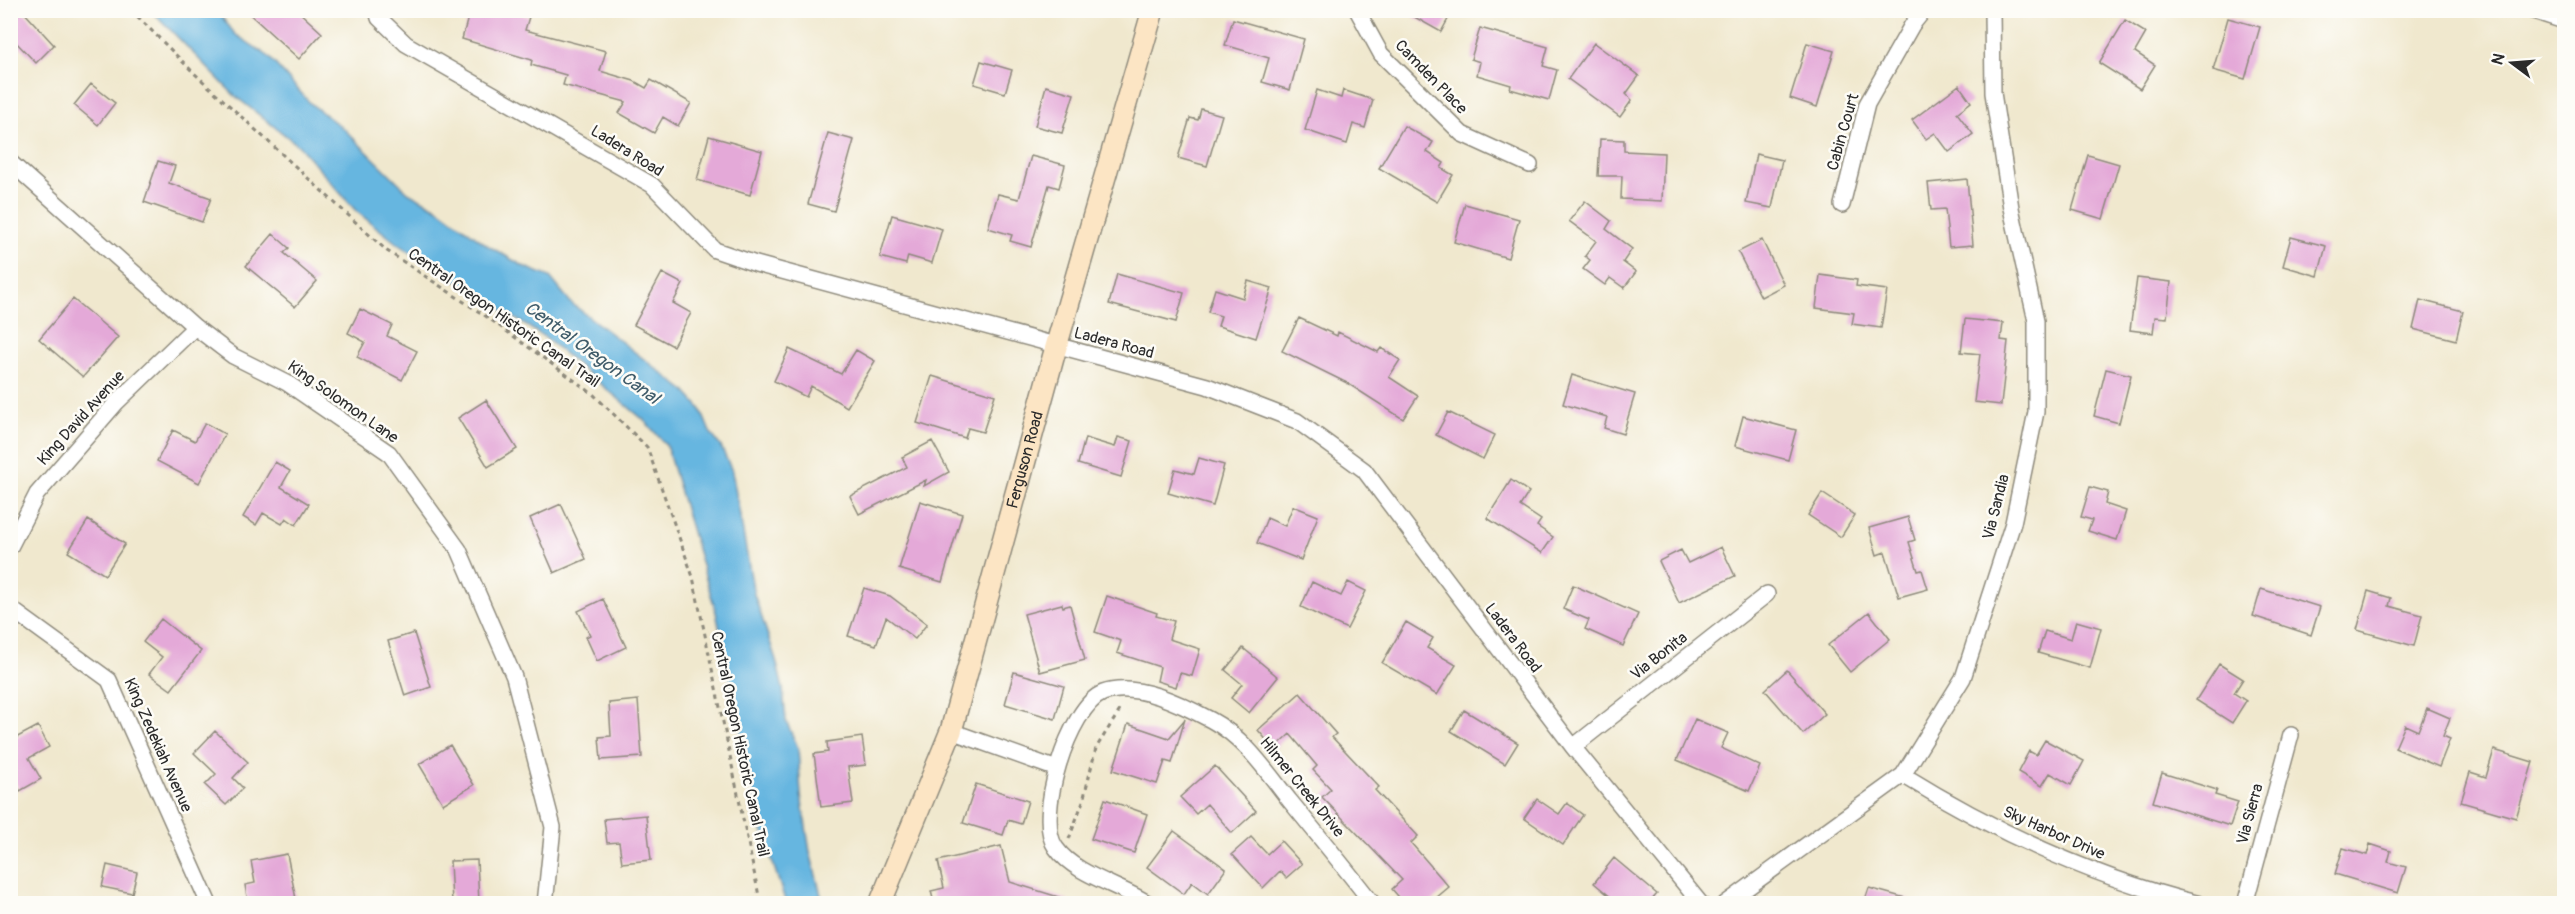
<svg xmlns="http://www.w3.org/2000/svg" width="2575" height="914" font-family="Pangolin,sans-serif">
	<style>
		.water { fill: #66b6e0; stroke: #487086; stroke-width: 1.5 }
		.building { fill: #e4a9d8 }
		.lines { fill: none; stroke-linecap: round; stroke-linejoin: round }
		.street-casing { stroke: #8e8a7c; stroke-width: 18 }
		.secondary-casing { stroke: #8e8a7c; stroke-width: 24 }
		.path { stroke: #8e8a7c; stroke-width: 3; stroke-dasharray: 4.5 4.5; stroke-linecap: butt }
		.street { stroke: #fff; stroke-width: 15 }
		.secondary { stroke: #fce5c4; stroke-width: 21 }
		.labels { text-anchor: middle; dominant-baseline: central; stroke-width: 5; stroke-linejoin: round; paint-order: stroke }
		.street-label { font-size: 16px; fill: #2b2b2b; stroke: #fdfcf7 }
		.water-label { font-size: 18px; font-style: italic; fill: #405c6a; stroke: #fdfcf7 }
	</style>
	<rect width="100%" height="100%" fill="#fdfcf7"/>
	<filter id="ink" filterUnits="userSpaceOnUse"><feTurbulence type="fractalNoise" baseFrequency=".0167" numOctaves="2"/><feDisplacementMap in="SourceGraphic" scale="12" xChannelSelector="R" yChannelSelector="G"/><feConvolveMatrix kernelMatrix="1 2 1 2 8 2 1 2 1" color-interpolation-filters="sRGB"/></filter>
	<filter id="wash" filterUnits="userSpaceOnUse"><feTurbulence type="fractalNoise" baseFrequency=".008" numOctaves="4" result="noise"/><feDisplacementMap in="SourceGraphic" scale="24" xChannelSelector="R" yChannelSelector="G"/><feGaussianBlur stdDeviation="1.35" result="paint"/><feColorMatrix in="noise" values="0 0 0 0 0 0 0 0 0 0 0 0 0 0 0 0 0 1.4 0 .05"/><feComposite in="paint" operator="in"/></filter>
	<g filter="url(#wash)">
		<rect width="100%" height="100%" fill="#f0e8ce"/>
		<path class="water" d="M152,11H217L235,34L268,56L310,103L345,130L408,192L437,208L490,247L525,267L550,277L571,303L684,390L700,408L710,432L721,447L732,471L754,594L776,660L783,689L786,721L798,748L801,795L810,852L823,903H786L760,824L716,612L666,445L645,421L543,336L399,245L356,211L299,146L235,96Z"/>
		<g id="blocks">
			<path class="building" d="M10,10H22L54,45L36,63L10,36Z
				M245,10H297L322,33L299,59Z
				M470,10H508L529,17L525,30L606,51L600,71L634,81L646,88L651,80L691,103L678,126L663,117L654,133L619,113L626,102L563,85L566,75L531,65L532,60L462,39Z
				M1402,10H1453L1441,32Z
				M2228,18L2260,27L2245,79L2213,70Z
				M1233,19L1304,39L1290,90L1262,82L1269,58L1225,45Z
				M2125,20L2146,33L2135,52L2155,65L2140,89L2099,63Z
				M1480,28L1548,47L1543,66L1557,70L1549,100L1510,89L1511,85L1477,75L1480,62L1471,59Z
				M1594,43L1639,76L1626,94L1632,100L1620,117L1568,79Z
				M1807,43L1834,51L1817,107L1790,98Z
				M981,61L1012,70L1005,93L974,84Z
				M91,84L115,103L98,125L74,105Z
				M1959,85L1971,102L1957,113L1973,134L1949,152L1935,133L1926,139L1912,120Z
				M1046,86L1074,94L1062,133L1035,126Z
				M1317,90L1341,98L1343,90L1373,100L1365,128L1353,124L1347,144L1305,130Z
				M1201,109L1222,115L1207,166L1178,158L1190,118L1198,120Z
				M1404,126L1433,142L1427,152L1444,163L1441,168L1453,175L1437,202L1379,168Z
				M828,133L854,140L834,211L808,204Z
				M709,136L762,151L750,195L697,180Z
				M1600,139L1624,140V151L1664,153L1662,201L1621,199L1622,176H1598Z
				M1756,154L1782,160L1772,208L1746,203Z
				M2088,155L2119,164L2103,219L2072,210Z
				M1031,156L1065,165L1059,188L1049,185L1031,247L1010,241L1012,235L988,228L998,194L1019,199Z
				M158,161L175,166L169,183L211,198L202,222L144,202Z
				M1967,179L1973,245L1949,247L1945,209L1931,210L1928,183Z
				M1585,201L1611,221L1606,229L1632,249L1623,262L1636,272L1624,288L1610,278L1605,285L1583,269L1590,260L1585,256L1596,241L1569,221Z
				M1465,204L1519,219L1508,258L1454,242Z
				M892,215L942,229L932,263L908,256L906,264L880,257Z
				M273,234L289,248L284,253L317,281L295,307L246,266Z
				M2291,237L2326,246L2318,276L2283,266Z
				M1762,240L1784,285L1761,297L1738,252Z
				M662,273L683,284L673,303L691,313L673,346L634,325Z
				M1117,274L1184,293L1176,322L1109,304Z
				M1820,275L1857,280L1856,286L1887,290L1881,328L1852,324L1854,313L1816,308Z
				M2137,278L2171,282L2167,318L2155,317L2153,333L2130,330Z
				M1248,281L1272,288L1256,338L1218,326L1221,316L1208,312L1215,289L1243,298Z
				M73,299L118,337L83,377L39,339Z
				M2420,300L2463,311L2456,340L2413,329Z
				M360,309L392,325L387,336L417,351L402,380L357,357L365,342L348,333Z
				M1299,318L1337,336L1338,332L1378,352L1381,348L1400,360L1389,377L1418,396L1403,419L1347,383L1282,351Z
				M1965,319L2003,323L2001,340L2008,341L2001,405L1974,402L1980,354L1961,352Z
				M789,349L841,374L856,350L875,361L847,407L811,386L806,397L774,381Z
				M2106,369L2131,375L2119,423L2094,416Z
				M1572,375L1635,394L1623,434L1604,428L1607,417L1563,404Z
				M932,376L995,395L983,432L968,428L965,438L917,423Z
				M486,400L517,449L488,467L458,418Z
				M1448,412L1495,435L1483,459L1436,435Z
				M1743,416L1796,430L1788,460L1735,446Z
				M205,423L225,434L199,483L157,461L173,430L195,441Z
				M1118,437L1132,441L1121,477L1078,464L1085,438L1115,447Z
				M932,441L949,472L924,486L926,480L859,514L850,496L907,467L902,457Z
				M1199,458L1224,465L1213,506L1168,493L1175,469L1194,474Z
				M275,462L290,471L281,487L309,504L296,525L286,518L282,524L263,513L256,525L243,517Z
				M1511,480L1529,492L1520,506L1541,520L1537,526L1553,537L1542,553L1487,518Z
				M2090,487L2108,492L2105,504L2126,511L2117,540L2088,531L2092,520L2081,517Z
				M1822,493L1855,515L1841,537L1808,515Z
				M920,501L962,514L942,582L899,569Z
				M561,504L586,559L554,573L530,518Z
				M1293,506L1318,516L1301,560L1257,543L1267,518L1285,526Z
				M1908,517L1915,540L1909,542L1918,571L1922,570L1928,589L1899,597L1885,552L1877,555L1869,528Z
				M88,520L125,544L105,575L68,552Z
				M1721,547L1735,576L1679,603L1659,561L1681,550L1688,563Z
				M1312,582L1341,596L1348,582L1366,591L1347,629L1301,607Z
				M1573,585L1638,614L1623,646L1585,629L1589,620L1563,609Z
				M864,588L890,596L927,624L915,639L886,617L876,645L848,636Z
				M2261,589L2320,607L2311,635L2253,616Z
				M2368,591L2391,598L2389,606L2422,615L2414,646L2357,630Z
				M1107,596L1157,613L1156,616L1174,621L1169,639L1200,649L1192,676L1180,673L1176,687L1157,681L1160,667L1117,653L1121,641L1095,632Z
				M603,599L626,647L597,661L586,637L590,635L578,611Z
				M1062,604L1063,607L1070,605L1085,660L1040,672L1024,614Z
				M1869,612L1890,639L1850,672L1828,645Z
				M161,619L201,651L171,690L149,674L162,657L143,642Z
				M2076,621L2101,628L2090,668L2038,653L2045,631L2071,639Z
				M1406,622L1433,638L1427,648L1456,665L1437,695L1382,663Z
				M414,633L431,687L405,696L388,641Z
				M1243,648L1278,677L1249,713L1231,698L1242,684L1225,670Z
				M2219,664L2243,679L2234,693L2246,701L2232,723L2196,700Z
				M1787,670L1825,714L1803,734L1765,690Z
				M1014,672L1064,686L1055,719L1005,704Z
				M1300,693L1336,734L1332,737L1379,787L1375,790L1418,836L1411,843L1449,887L1430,903H1404L1392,889L1402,880L1322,797L1331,789L1313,770L1317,766L1290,734L1274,749L1258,730Z
				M638,700L642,757L601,760L599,737L611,736L609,703Z
				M2427,708L2450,718L2443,736L2450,739L2439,767L2395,748L2405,725L2418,731Z
				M1464,710L1518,743L1505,764L1451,731Z
				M1185,719L1172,763L1165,761L1157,784L1113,770L1128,724L1169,738Z
				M1695,719L1728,733L1721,748L1760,766L1749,791L1677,760Z
				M38,726L49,747L29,758L41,779L20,791L10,773V741Z
				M215,731L248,762L233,778L243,788L226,805L205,785L216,774L194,753Z
				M862,737L866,765L848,767L853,803L821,807L814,754L828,752L827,742Z
				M2045,740L2084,761L2071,785L2050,773L2042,786L2018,772L2029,751L2036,755Z
				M450,745L474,785L443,804L419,764Z
				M2494,750L2533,762L2516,818L2461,802L2470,772L2486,777Z
				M1215,766L1256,811L1232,833L1207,804L1196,814L1180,797Z
				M2162,773L2217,790L2215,795L2238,802L2230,826L2153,802Z
				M976,784L1028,801L1021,824L1008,820L1003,835L963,823Z
				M1105,799L1147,814L1134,853L1091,839Z
				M1537,799L1559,814L1567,803L1583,815L1563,845L1524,818Z
				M646,815L651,860L622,863L619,842L607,843L604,819Z
				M1174,831L1226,869L1208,894L1192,882L1184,894L1147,867Z
				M1251,837L1267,854L1281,841L1302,864L1286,878L1280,871L1263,888L1232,854Z
				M2370,844L2391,851L2388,862L2406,867L2398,893L2335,874L2343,848L2367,855Z
				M1001,846L1010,882L1068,900L1067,903H934L931,891L944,888L938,861Z
				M287,854L296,899L272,903H248L245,885L255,883L251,861Z
				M1614,858L1657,894L1649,903H1618L1594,883Z
				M477,860L479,903H452L450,861Z
				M107,865L137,872L132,893L102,887Z
				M1869,888L1909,899L1908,903H1864Z"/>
		</g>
	</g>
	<g filter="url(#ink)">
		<use href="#blocks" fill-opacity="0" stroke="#8e8a7c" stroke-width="1.5"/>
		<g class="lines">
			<defs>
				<path id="street" d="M377,10L379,18L406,44L652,185L715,250L756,264L1207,386L1297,421L1364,470L1573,747L1701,904
					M1357,10L1381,54L1462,134L1530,165
					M2530,10L2564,21
					M10,162L195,327L233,356L287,383L389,453L459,550L514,677L553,827L545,904
					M1842,205L1867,104L1912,25L1924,10
					M10,547L37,494L116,403L195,327
					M10,608L109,680L209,904
					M951,731L1057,769
					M1573,747L1767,594
					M1903,775C1995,832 2094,878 2200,904
					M1149,904C1120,885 1075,875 1056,848C1034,819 1069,706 1103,693C1136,681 1183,705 1211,720C1245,738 1267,772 1290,801C1318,835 1346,869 1373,904
					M1725,904L1903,775L1963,678L2013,523L2036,412V321L2011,208L1993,93L1992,10
					M2245,904L2291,735"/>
				<g id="secondary">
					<path id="s1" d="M880,904L951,731L1056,347L1153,10"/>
				</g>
			</defs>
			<use href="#street" class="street-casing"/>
			<use href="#secondary" class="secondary-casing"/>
			<path class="path" d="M131,10L194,73L387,251L487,317L593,394L647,447L693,577L759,896L763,904
				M1069,839L1083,801L1096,748L1122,707"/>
			<use href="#street" class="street"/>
			<use href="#secondary" class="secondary"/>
		</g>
	</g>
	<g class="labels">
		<g class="street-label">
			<text transform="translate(1431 77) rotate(46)">Camden Place</text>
			<text transform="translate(1843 132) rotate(-74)">Cabin Court</text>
			<text transform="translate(627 151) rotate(32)">Ladera Road</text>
			<text transform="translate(504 318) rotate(35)">Central Oregon Historic Canal Trail</text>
			<text transform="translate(1114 343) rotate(15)">Ladera Road</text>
			<text transform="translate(343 402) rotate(35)">King Solomon Lane</text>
			<text transform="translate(81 418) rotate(-48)">King David Avenue</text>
			<text stroke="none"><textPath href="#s1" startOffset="468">Ferguson Road</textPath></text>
			<text transform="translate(1996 507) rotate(-76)">Via Sandia</text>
			<text transform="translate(1513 638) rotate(53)">Ladera Road</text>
			<text transform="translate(1659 656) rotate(-38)">Via Bonita</text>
			<text transform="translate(740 744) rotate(78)">Central Oregon Historic Canal Trail</text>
			<text transform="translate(158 745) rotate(66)">King Zedekiah Avenue</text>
			<text transform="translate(1302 787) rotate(51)">Hilmer Creek Drive</text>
			<text transform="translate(2250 814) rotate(-75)">Via Sierra</text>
			<text transform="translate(2054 833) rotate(24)">Sky Harbor Drive</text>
		</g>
		<g class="water-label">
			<text transform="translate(592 353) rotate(36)">Central Oregon Canal</text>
		</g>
	</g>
	<rect width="2575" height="914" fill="none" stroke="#fdfcf7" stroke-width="36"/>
	<g transform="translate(2512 63) rotate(286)" stroke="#fdfcf7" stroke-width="4.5" paint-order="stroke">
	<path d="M0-4.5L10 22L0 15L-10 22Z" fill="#2b2b2b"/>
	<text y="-9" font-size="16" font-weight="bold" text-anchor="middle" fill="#2b2b2b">N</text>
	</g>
</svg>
